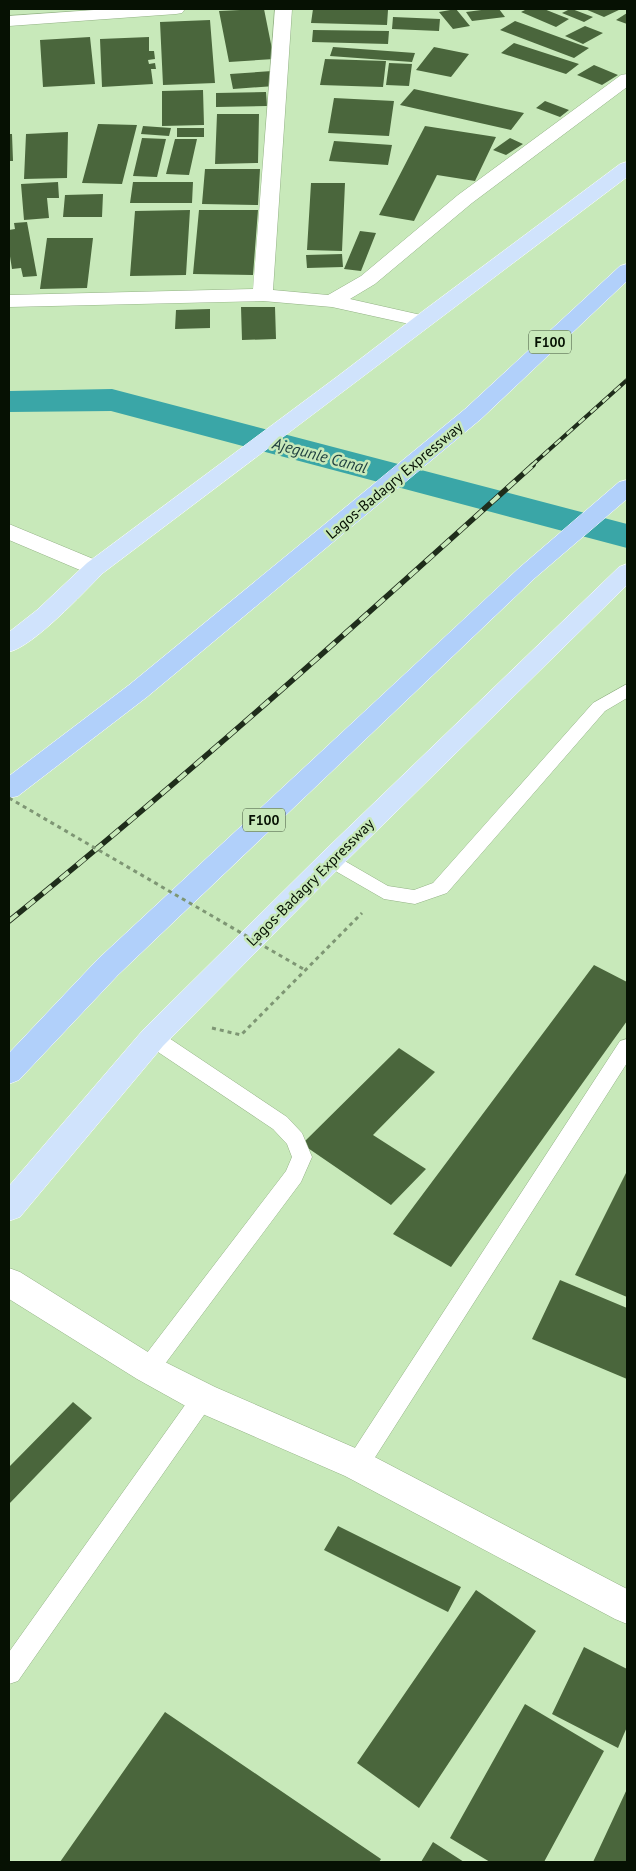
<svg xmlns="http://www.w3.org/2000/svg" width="636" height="1871" font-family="'PT Sans',sans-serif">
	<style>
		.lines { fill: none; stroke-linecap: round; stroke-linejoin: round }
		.canal { fill: #3aa6a7; fill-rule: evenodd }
		.building { fill: #4a663c }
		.service-casing { stroke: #93b285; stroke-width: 1 }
		.minor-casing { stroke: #93b285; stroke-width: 1 }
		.tertiary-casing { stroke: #93b285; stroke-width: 1 }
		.primary-casing { stroke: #fff; stroke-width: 1 }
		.motorway-casing { stroke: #fff; stroke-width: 1 }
		.path { stroke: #7e9674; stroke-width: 3; stroke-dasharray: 4 4; stroke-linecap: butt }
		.service { fill: #fff; fill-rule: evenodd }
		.minor { fill: #fff; fill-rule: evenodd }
		.tertiary { fill: #fff; fill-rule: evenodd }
		.primary { fill: #d0e3fc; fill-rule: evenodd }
		.motorway { fill: #b1d0fa; fill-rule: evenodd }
		.rail-far1-casing { stroke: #1f2d1b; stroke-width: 4 }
		.rail-casing { stroke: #1f2d1b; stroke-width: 5.5 }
		.rail-far1 { stroke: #c8e9ba; stroke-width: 2.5; stroke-dasharray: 8; stroke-linecap: butt }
		.rail { stroke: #c8e9ba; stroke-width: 4; stroke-dasharray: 11; stroke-linecap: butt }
		.path-bridge { stroke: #7e9674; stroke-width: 3; stroke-dasharray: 4 4; stroke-linecap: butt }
		.labels { text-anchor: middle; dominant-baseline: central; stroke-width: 5; stroke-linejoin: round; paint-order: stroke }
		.shield { fill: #c8e9ba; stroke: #40523a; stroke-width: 1 }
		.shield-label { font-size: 14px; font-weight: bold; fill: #061103 }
		.street-label { font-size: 15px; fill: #061103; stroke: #c8e9ba }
		.water-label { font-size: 16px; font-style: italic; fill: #1d3d3e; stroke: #c8e9ba }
	</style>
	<rect width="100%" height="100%" fill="#c8e9ba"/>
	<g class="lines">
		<path class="canal" d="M112,389L627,524V548L111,411L9,412V391Z"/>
	</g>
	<path class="building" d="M264,9L274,59L229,62L219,11Z
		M313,9L388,10L387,25L311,23Z
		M456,9L470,26L453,29L439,12Z
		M489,9H499L505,17L472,21L466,12Z
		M527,9H544L569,19L556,27L521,12Z
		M570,9H572L593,17L584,22L562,13Z
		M585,9H621L604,17Z
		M627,13V24L616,20Z
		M393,17L440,19L439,31L392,29Z
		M210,20L215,83L163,85L160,22Z
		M515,21L589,48L574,58L500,30Z
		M585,26L603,33L583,44L565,36Z
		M313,30L389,31L388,44L312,42Z
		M90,37L95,84L43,87L40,40Z
		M149,37V51H154L155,59L148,60L149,64L155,63L156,69H151L153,84L102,87L100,39Z
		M514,43L579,64L566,74L501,53Z
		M333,47L415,53L412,62L330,56Z
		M434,47L469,54L451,77L416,70Z
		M325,59L386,61L383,87L320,85Z
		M389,63L412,64L409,86L386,85Z
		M594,65L618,75L602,85L577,75Z
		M272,71L275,86L233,89L230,74Z
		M414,89L524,113L511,130L400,105Z
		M203,90L204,125L162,126V91Z
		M266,92L267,106L216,107V93Z
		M334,98L394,101L389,136L328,133Z
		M545,101L569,110L560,117L536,108Z
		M217,114H259L258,163L215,164Z
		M98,124L137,125L122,184L82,183Z
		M143,126L171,128L169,136L141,134Z
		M425,126L496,137L475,181L437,175L414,221L379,215Z
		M177,128H204V137H177Z
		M68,132L67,178L24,179L26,134Z
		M9,134H12L13,161H9Z
		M142,138L166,139L157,177L133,176Z
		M510,138L523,144L506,155L493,150Z
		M175,139H197L189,175L166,174Z
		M334,141L392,145L388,165L329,161Z
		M205,169H260L258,205L202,204Z
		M58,182L59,198H47L49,218L24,220L21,184Z
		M133,182H193L192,203H130Z
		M311,183H345L342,251L307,250Z
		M103,194L102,217H63L65,195Z
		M190,210L186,275L130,276L135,211Z
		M199,210H258L253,275L193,274Z
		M27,222L37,276L23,277L21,268L12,269L9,250V230L15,229L14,223Z
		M360,231L376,233L361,271L344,269Z
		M47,238H93L87,288L40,289Z
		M342,254L343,267L307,268L306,255Z
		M241,307H275L276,339L242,340Z
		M210,309V328L175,329L176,310Z
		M594,965L627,982V1021L451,1267L393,1234Z
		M399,1048L435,1072L373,1135L426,1169L391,1205L302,1144Z
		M627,1171V1297L575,1275Z
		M560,1280L627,1308V1379L532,1339Z
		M73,1402L92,1418L9,1504V1467Z
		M338,1526L461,1587L448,1612L324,1550Z
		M476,1590L536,1631L419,1808L357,1763Z
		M584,1647L627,1669V1727L618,1748L552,1714Z
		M525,1704L604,1751L544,1862H490L450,1838Z
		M165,1712L381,1859L379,1862H60Z
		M627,1789V1862H593Z
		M433,1842L464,1862H421Z"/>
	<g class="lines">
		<defs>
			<path id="service" d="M627,684V698L605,711L447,893L415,904L384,899L325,865L322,860L325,855L331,853L388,886L414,890L433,883L593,703Z
				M153,1030L160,1032L287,1117L302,1133L312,1157L301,1182L156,1376L148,1379L140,1376L137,1369L140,1362L286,1171L292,1157L287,1144L273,1129L146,1044L143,1038L146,1032Z
				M627,1039V1063L365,1473L357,1476L349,1473L346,1465L349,1457L620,1041Z
				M203,1388L211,1391L214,1398L211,1405L18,1681L9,1684V1652L195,1391Z"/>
			<path id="minor" d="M108,9H185L182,13L176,14L9,26V16Z
				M275,9H292L273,290L328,295L361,276L458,195L621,75L627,74V87L472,203L375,284L350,299L430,317L433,321L430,325L423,327L332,307L263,301L9,307V295L253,289Z
				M9,1268L20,1272L159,1359L215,1387L369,1454L627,1589V1624L615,1619L345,1476L191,1409L137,1379L9,1299Z"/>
			<path id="tertiary" d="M9,524L103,563L107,568L103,573L95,576L87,573L9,540Z"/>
			<path id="primary" d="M627,162V177L103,573C83,593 34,646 9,652V632L37,610L87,563L338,376L423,311L620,164Z
				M627,564V585L340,867L163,1046L20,1217L9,1221V1186L143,1030L322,853L619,567Z"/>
			<path id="motorway" d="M627,264V281L481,419L147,697L18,796L9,798V776L129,685L465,409L620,266Z
				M627,480V499L535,578L118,975L19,1080L9,1084V1053L98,959L519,568L619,482Z"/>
		</defs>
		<use href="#service" class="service-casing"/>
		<use href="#minor" class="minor-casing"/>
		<use href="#tertiary" class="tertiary-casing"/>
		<use href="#primary" class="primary-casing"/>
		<use href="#motorway" class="motorway-casing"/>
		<path class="path" d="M212,1028L241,1035L362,913"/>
		<use href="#service" class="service"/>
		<use href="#minor" class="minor"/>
		<use href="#tertiary" class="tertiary"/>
		<use href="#primary" class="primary"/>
		<use href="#motorway" class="motorway"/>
		<defs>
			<path id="rail-far1" d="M531,466L627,380"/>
			<path id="rail" d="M9,921C189,775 361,620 533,465"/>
		</defs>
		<use href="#rail-far1" class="rail-far1-casing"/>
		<use href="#rail" class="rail-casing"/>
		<use href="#rail-far1" class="rail-far1"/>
		<use href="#rail" class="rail"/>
		<path class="path-bridge" d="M9,798L305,970"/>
	</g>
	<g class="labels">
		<g class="shield">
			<rect x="529" y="330.5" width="42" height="23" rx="4"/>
			<rect x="243" y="808.5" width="42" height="23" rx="4"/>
		</g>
		<g class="shield-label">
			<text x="550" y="342">F100</text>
			<text x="264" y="820">F100</text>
		</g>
		<g class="street-label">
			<text transform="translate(394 480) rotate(-40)">Lagos-Badagry Expressway</text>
			<text transform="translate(310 882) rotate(-45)">Lagos-Badagry Expressway</text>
		</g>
		<g class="water-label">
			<text transform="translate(320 455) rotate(15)">Ajegunle Canal</text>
		</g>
	</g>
	<rect width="636" height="1871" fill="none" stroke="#061103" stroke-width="20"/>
</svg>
